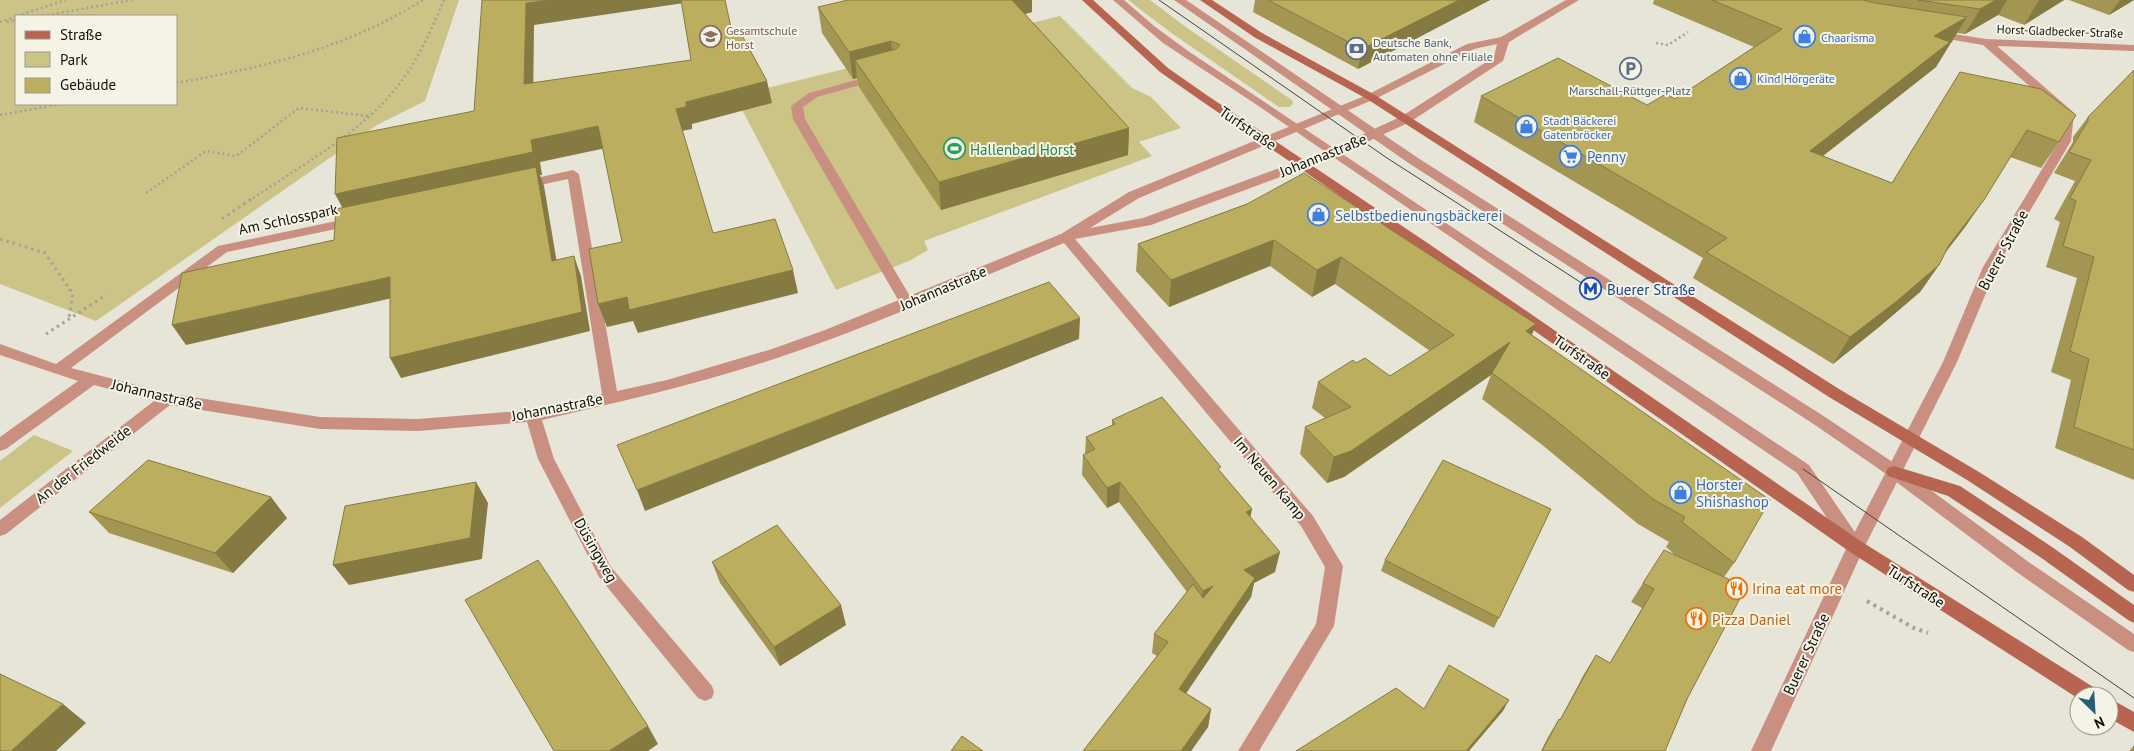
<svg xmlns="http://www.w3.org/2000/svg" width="2134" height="751" font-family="'PT Sans',sans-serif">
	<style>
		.green { fill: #ccc387; fill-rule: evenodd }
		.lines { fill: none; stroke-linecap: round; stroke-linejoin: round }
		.path-far2 { stroke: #a3a298; stroke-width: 2.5; stroke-dasharray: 2 3; stroke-linecap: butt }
		.path-far1 { stroke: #a3a298; stroke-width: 3; stroke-dasharray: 2.5 4; stroke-linecap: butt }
		.path { stroke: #a3a298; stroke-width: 4; stroke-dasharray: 3 4.5; stroke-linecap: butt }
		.lane { fill: #c99082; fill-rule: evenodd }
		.street { fill: #c99082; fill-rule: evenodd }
		.secondary { fill: #b76551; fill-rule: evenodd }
		.tram { stroke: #45443d; stroke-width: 1 }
		.wall { fill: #a29652 }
		.shaded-wall { fill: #847a42 }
		.building { fill: #bcae5f; stroke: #847a42 }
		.labels { text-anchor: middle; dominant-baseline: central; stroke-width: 4; stroke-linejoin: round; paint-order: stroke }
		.far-education-label { font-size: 12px; fill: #785e54; stroke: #f4f3e5; text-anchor: start }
		.far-street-label { font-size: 12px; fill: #11110c; stroke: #f4f3e5 }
		.far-shop-label { font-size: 12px; fill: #366cbe; stroke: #f4f3e5; text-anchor: start }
		.far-service-label { font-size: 12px; fill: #4e5e75; stroke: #f4f3e5; text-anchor: start }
		.street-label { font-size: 15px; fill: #11110c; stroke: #f4f3e5 }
		.leisure-label { font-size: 15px; fill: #27864d; stroke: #f4f3e5; text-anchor: start }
		.shop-label { font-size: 15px; fill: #366cbe; stroke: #f4f3e5; text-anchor: start }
		.transit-label { font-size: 15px; fill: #164399; stroke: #f4f3e5; text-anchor: start }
		.food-label { font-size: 15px; fill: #c56008; stroke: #f4f3e5; text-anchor: start }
	</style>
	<rect width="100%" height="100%" fill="#e7e5d8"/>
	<path class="green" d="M0,0H459L425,101L377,125L96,321L0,284ZM16,16H176V104H16Z
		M1128,0H1150L1190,30L1292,100L1293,103L1290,107H1279L1170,32Z
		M1060,16L1132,88L1151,97L1181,128L1139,142L1152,156L924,241L928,250L909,261L836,290L735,96Z
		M34,435L73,451L0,508V461Z"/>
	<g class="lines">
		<path class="path-far2" d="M17,16L66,0
			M42,16L132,0
			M0,22L16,17
			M7,22L16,20
			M1656,43L1668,45L1688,32
			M176,83C265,67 345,49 423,0
			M0,115L61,104
			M146,193L206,151L236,156L299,108L368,116
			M249,201C298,167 360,134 397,87C418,61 431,30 444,0"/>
		<path class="path-far1" d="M222,219L251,199
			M0,239L45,253L73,294L69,318
			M46,334L106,295"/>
		<path class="path" d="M1867,601L1914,628L1928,633"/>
		<path class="lane" d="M1113,0H1124L1154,26L1188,51L1809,465L1861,541L1864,546L1861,551L1855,553L1849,551L1797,473L1251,101L1163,43Z
			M1174,0H1186L1418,158L1822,415L1891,461L2030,563L2134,634V652L2128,650L2018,573L1879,469L1812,423L1410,164Z
			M878,74L884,77L882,79L817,97L803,107L805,119L914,303L912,306H902L900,303L793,119L791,106L809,93Z"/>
		<path class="street" d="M1566,0H1579L1509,42L1503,61L1410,122L1337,156L1151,225L1075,239L1313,516L1343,566L1334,626L1259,751H1238L1316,624L1325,567L1301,526L1064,243C971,281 879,324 783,356C704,383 623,401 542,420L554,459L611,567L712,686L714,692L712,698L705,701L698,698L599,577L538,459L527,422L418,431L320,429L170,405L6,534L0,536V520L154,401L94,385L6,449L0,451V437L78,381L0,355V344L56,364L218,246L355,217L362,221L355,225L227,252L71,368L167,393L320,417L418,419L533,410L602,394L568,179L522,189L518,188L516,185L518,182L573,170L579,174L617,391L667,380L772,349L825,330L1061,234L1129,192L1367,95L1467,44L1501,37ZM1497,44L1494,57L1402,116L1329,150L1143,218L1090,228L1139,198L1375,99L1474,49Z
			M1934,31L1986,39L2134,45V51L1997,46L2072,111L2074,114L2071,141L1997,267L1957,362L1864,548L1771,751H1751L1847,547L1943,362L1983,267L2059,141L2062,115L1983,45L1930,36L1929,34L1930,32Z"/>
		<path class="secondary" d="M1082,0H1093L1168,68L1208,96L1432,246L1862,542L2098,690L2100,696H2079V699L1850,552L1422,252L1200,100L1160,72Z
			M1200,0H1212L1262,33L1375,95L1839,389L1979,472L2082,537L2134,575V592L2128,590L2070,547L1967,480L1829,397L1367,99L1254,37Z
			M1894,466L1960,486L2052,547L2134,605V623L2128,620L2040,557L1948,496L1888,476L1886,472L1888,468Z
			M2109,698L2134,712V732L2109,718Z"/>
		<path class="tram" d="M1159,0L1387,158L1591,289
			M1803,469L2134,698"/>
	</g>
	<path class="wall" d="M1255,0H1490L1358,69L1253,12Z
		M1654,0H2064L2024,25L1998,15L1965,34L1957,33L1952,42L1950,43L1936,67L1823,156L1892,183L1960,72L2059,142L2041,168L2010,157L1965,227L1945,253L1939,265L1920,292L1879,327L1833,364L1693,278L1703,258L1474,122L1481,96L1647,105L1675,99L1754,47L1653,4Z
		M2069,0H2134L2109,15Z
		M818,7L1032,12L1025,14L1129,128L1128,155L941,210L859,87L857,78L853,79L822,33Z
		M2134,70V480L2055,448L2071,380L2051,372L2077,278L2046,267L2060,222L2054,219L2075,181L2054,173L2073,142V137L2088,117Z
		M1247,204L1532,336L1734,563L1724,577L1687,699L1665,751H1541L1548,737L1559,719L1560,720L1584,674L1596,655L1610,663L1642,608L1631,602L1643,583L1674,554L1666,547L1669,542L1638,524L1541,444L1482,399L1491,375L1344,477L1327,483L1300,454L1305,427L1325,418L1312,408L1318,382L1356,363L1390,376L1430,351L1335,284L1312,297L1270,266L1169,307L1136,271L1138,244Z
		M1112,420L1221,472L1252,509L1250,517L1275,572L1254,583L1251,597L1186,693L1211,709L1208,727L1191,751H1083L1157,656L1152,653L1154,634L1187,592L1119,502L1107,508L1082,475L1083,455L1085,454L1086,437L1112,425Z
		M1551,509L1494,628L1381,571L1385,560Z
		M89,512L287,518L233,573L109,533Z
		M712,562L846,625L780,666L720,583Z"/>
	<path class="shaded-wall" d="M550,0H683L684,3L534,25L533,106L524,84L526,3Z
		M1005,0H1032V12L1006,19Z
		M1459,0H1490L1358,69L1362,49Z
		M1996,0H2007L1998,15L1965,34L1980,9Z
		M2039,0H2064L2024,25Z
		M2120,0H2134L2109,15Z
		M1967,17L1936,67L1796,177L1810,151L1934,36Z
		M891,41L894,67L855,60L857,78L853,79L849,52Z
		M767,81L772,103L692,124V129L682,131L676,109L686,102Z
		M598,126L606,148L540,162L542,175H540L544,186L560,281L347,216L335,194L531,140Z
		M1129,128L1128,155L941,210L939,182Z
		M1984,200L1965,227L1931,271L1949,245Z
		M1274,240L1270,266L1169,307L1171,280Z
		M574,256L581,276L590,331L401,378L390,358Z
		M1341,257L1335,284L1312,297L1317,270Z
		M1939,265L1920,292L1879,327L1833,364L1850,337Z
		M793,270L798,293L638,333L633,321L607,327L598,304L627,297Z
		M390,277L401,296L186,345L172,325Z
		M1080,318L1079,339L645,511L637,490Z
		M1536,324L1526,351V331Z
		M1510,342L1491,375L1344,477L1327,483L1334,457Z
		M476,482L488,503L482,559L349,585L333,565Z
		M1120,482L1119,502L1107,508V488Z
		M271,497L287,518L233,573L215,553Z
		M1252,509L1248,528L1246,512Z
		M1280,552L1275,572L1254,583L1251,597L1177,707L1179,689L1244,570Z
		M1213,586L1200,610L1203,591Z
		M841,605L846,625L780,666L774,647Z
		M1509,700L1503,711L1469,751H1466Z
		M63,704L86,723L56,751H11Z
		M1211,709L1208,727L1191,751H1181Z
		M648,726L658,744L648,751H609Z"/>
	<path class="building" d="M482,0H550L526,3L524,84L691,60L681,0H725L732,32L739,30L767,81L686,102V107L676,109L713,233L775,219L793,270L629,310L627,297L598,304L589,249L622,242L598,126L531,140L533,152L335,194L337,138L474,111Z
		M848,0H1012L1129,128L939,182L855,60L896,49L900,45L891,41L849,52L818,7Z
		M1268,0H1459L1362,49Z
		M1712,0H1863L1875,3L1967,17L1934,36L1950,42L1810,151L1892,183L1960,72L2041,89L2076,115L2059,142L2027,130L1984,200L1949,245L1939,265L1897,301L1850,337L1706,252L1727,238L1481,96L1558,58L1647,105L1666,94L1675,99L1782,29Z
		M1918,0H1996L1980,9Z
		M2134,70V450L2074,427L2089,359L2070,351L2094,257L2063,246L2076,201L2070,198L2091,160L2069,152L2088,121V117Z
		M536,167L552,261L574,256L582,312L390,358V277L172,325L182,273L334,240L336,209Z
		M1304,173L1536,324L1526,331L1770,500L1734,563L1682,522L1685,517L1653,499L1553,418L1492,373L1510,342L1351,451L1334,457L1305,427L1351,407L1318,382L1353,360L1356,363L1365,358L1390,376L1454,335L1341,257L1317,270L1274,240L1171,280L1138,244L1247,204Z
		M1049,282L1080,318L637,490L617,445Z
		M1162,397L1221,467L1218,469L1252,509L1246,512L1280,552L1244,570L1255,578L1179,689L1211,709L1181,751H1083L1168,642L1154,634L1193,584L1203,598L1213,586L1203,591L1120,482L1107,488L1083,455L1095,449L1086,437L1115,424L1112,420Z
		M148,460L271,497L215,553L89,512Z
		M1443,460L1551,509L1499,618L1385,560Z
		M476,482L470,538L333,565L345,506Z
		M777,525L841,605L774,647L712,562Z
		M1664,550L1746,587L1687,699L1665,751H1542L1559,719L1560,720L1596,655L1610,663L1654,589L1643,583Z
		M538,560L648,726L609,751H554L465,600Z
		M1449,665L1509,700L1466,751H1296L1396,688L1424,709Z
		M0,674L63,704L11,751H0Z
		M962,736L983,751H951Z
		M2134,746V751H2130Z"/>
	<defs>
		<symbol id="school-ring" viewBox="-11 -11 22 22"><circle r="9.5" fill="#f4f3e5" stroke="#8d6e63" stroke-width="1.5"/><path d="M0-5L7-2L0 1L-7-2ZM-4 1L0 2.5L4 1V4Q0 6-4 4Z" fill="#8d6e63"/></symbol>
		<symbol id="shop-ring" viewBox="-11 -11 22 22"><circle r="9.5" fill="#f4f3e5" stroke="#3f7fe0" stroke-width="1.5"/><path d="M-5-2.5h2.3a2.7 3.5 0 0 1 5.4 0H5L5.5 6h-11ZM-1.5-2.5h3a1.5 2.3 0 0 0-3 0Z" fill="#3f7fe0"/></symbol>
		<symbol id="bank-ring" viewBox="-11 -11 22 22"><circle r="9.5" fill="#f4f3e5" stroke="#5c6f8a" stroke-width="1.5"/><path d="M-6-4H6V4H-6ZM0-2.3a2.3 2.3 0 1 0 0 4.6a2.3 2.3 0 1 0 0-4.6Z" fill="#5c6f8a"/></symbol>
		<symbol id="parking-ring" viewBox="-11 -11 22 22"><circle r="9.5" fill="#f4f3e5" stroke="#5c6f8a" stroke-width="1.5"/><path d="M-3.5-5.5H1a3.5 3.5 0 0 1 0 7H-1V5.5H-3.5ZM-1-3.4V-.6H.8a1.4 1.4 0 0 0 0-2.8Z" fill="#5c6f8a"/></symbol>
		<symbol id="stadium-ring" viewBox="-11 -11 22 22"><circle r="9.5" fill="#f4f3e5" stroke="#2e9e5b" stroke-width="1.5"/><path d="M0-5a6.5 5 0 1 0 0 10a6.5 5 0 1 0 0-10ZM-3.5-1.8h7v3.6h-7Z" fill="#2e9e5b"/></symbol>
		<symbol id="supermarket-ring" viewBox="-11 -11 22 22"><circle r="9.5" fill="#f4f3e5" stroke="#3f7fe0" stroke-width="1.5"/><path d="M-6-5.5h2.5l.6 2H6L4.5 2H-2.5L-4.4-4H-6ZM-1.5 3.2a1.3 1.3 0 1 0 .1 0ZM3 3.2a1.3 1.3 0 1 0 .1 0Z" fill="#3f7fe0"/></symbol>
		<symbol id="metro-ring" viewBox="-11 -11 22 22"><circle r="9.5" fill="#f4f3e5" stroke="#1a4fb4" stroke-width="1.5"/><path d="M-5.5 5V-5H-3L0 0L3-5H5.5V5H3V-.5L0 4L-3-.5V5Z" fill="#1a4fb4"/></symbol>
		<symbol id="restaurant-ring" viewBox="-11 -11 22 22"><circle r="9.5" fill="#f4f3e5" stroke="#e8710a" stroke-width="1.5"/><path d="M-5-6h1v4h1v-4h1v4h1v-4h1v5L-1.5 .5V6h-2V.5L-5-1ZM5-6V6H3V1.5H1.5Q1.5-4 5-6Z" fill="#e8710a"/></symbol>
	</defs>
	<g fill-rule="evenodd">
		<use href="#school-ring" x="698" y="24" width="25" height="25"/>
		<use href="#shop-ring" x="1792" y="24" width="25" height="25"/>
		<use href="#bank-ring" x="1344" y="36" width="25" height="25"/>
		<use href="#parking-ring" x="1618" y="56" width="25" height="25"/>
		<use href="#shop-ring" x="1728" y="66" width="25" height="25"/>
		<use href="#shop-ring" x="1514" y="114" width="25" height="25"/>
		<use href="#stadium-ring" x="942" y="136" width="25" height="25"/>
		<use href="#supermarket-ring" x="1558" y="144" width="25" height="25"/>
		<use href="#shop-ring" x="1306" y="202" width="25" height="25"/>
		<use href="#metro-ring" x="1578" y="276" width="25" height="25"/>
		<use href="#shop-ring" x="1668" y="480" width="25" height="25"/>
		<use href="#restaurant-ring" x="1724" y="576" width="25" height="25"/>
		<use href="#restaurant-ring" x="1684" y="606" width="25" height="25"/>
	</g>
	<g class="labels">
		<g class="far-education-label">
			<text x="726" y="30">Gesamtschule<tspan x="726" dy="14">Horst</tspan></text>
		</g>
		<g class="far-street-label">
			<text transform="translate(2060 31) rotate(2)">Horst-Gladbecker-Straße</text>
		</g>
		<g class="far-shop-label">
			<text x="1821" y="37">Chaarisma</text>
			<text x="1757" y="78">Kind Hörgeräte</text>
			<text x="1543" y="120">Stadt Bäckerei<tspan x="1543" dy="14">Gatenbröcker</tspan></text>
		</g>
		<g class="far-service-label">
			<text x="1373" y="42">Deutsche Bank,<tspan x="1373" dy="14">Automaten ohne Filiale</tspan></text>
			<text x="1630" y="90" text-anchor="middle">Marschall-Rüttger-Platz</text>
		</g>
		<g class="street-label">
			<text transform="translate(1248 128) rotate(34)">Turfstraße</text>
			<text transform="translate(1323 155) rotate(-22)">Johannastraße</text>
			<text transform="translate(288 219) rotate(-12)">Am Schlosspark</text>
			<text transform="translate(2003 250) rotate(-62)">Buerer Straße</text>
			<text transform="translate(943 288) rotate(-23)">Johannastraße</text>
			<text transform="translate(1582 357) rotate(35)">Turfstraße</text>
			<text transform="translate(157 394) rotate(13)">Johannastraße</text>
			<text transform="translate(557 407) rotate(-11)">Johannastraße</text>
			<text transform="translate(83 464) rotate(-38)">An der Friedweide</text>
			<text transform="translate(1270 478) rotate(50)">Im Neuen Kamp</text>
			<text transform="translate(596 550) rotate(60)">Düsingweg</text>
			<text transform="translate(1916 586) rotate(33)">Turfstraße</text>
			<text transform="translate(1806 654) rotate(-65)">Buerer Straße</text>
		</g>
		<g class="leisure-label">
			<text x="970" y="149">Hallenbad Horst</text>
		</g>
		<g class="shop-label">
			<text x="1587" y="156">Penny</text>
			<text x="1335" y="215">Selbstbedienungsbäckerei</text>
			<text x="1696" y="484">Horster<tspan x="1696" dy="17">Shishashop</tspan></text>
		</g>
		<g class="transit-label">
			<text x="1607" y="289">Buerer Straße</text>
		</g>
		<g class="food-label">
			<text x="1752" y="588">Irina eat more</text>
			<text x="1712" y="619">Pizza Daniel</text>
		</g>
	</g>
	<rect x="15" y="15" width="162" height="90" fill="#f4f3e5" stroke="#99998e"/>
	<rect x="25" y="31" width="25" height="8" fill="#b76551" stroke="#99998e"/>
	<text x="60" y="40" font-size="15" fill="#11110c">Straße</text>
	<rect x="25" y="52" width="25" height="15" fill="#ccc387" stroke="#99998e"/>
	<text x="60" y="65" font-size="15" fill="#11110c">Park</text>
	<rect x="25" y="78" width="25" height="15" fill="#bcae5f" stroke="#99998e"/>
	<text x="60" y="90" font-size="15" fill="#11110c">Gebäude</text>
	<g transform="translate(2094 711) rotate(155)"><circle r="24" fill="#f4f3e5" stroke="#99998e"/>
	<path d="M0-4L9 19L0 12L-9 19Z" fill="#236077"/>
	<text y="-8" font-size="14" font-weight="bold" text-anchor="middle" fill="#11110c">N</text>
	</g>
</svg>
